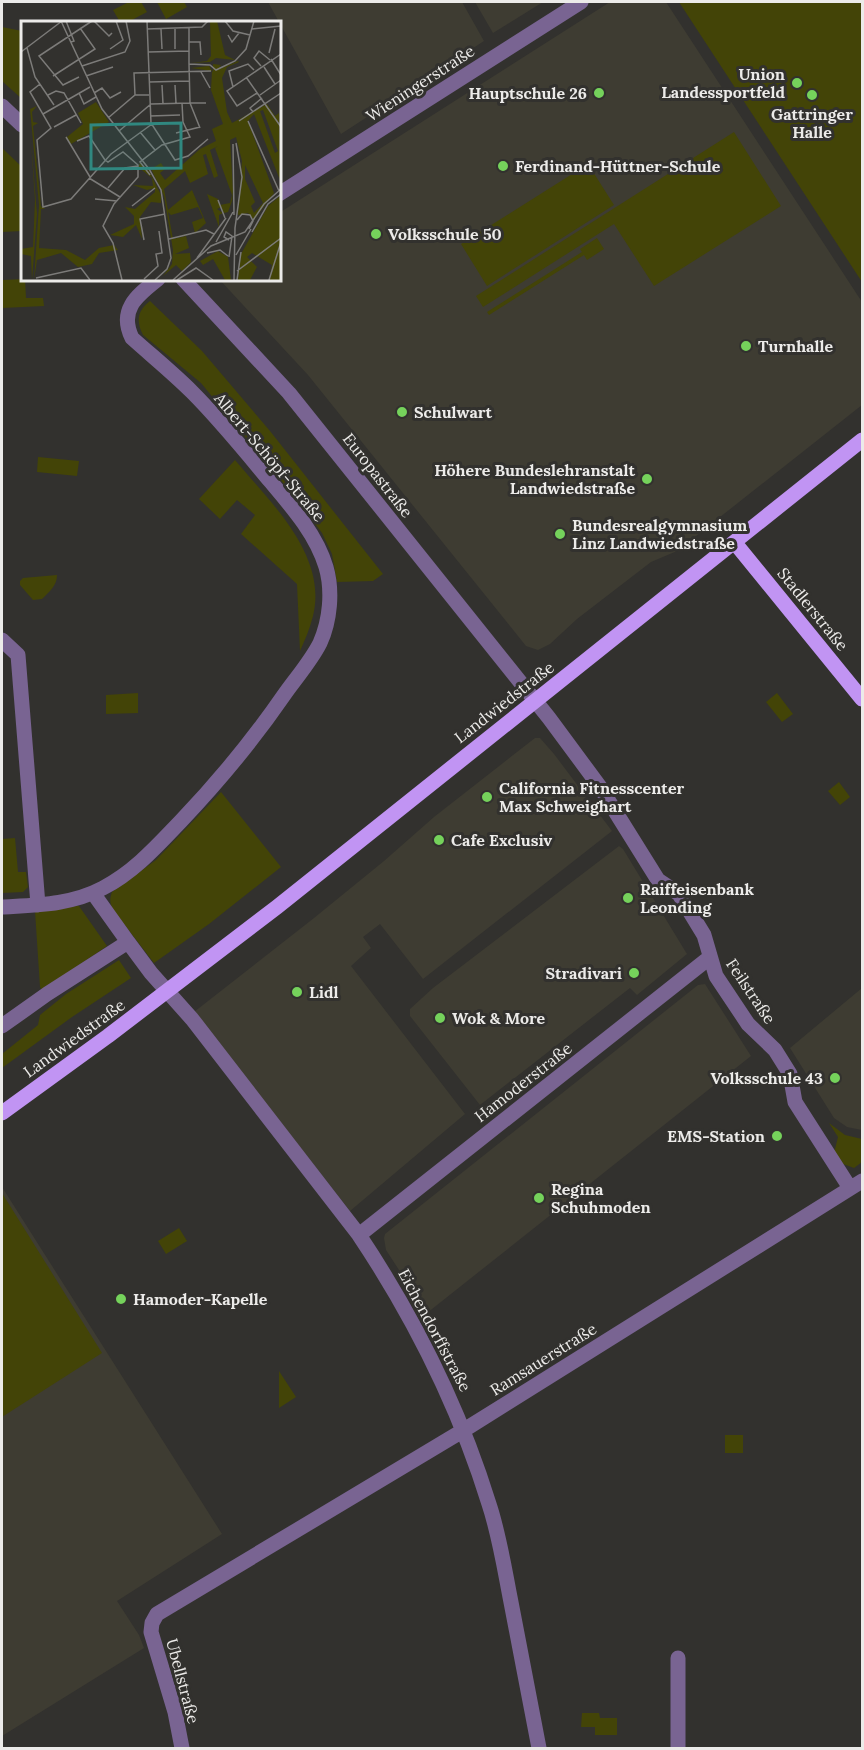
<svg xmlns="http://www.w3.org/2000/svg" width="864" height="1750" font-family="Lora,serif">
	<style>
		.built { fill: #3e3c32 }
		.green { fill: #434407 }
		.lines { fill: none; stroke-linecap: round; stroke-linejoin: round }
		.minor { stroke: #796492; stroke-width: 15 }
		.major { stroke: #c194f3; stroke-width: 15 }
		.poi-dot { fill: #75d25b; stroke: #32312e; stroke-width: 2 }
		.labels { text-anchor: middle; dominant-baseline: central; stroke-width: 6; stroke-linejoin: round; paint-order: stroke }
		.poi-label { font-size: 16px; font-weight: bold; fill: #ecebe9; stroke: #32312e; text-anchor: start }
		.street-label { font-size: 16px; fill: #ecebe9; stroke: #32312e }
		.inset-road { fill: none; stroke: #7c7b79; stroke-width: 1.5 }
		.view { fill: #308880; fill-opacity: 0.15; stroke: #308880; stroke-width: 3 }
		.inset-edge { fill: none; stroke: #ecebe9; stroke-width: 3 }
	</style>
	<rect width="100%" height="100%" fill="#32312e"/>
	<path class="built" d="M268,2H462L484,41L341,134Z
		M475,2H543L493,33Z
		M610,2H666L862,302V405L677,551L651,562L577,619L550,644L538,650L526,646L308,375L219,279H279V213Z
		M535,738H540L554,754L612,831L423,979L380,924L363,937L371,948L351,966L465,1114L350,1211L194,1012L314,918L384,861L434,817Z
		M619,846L623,849L687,954L637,995L630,988L480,1105L410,1016V1009L433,988Z
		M705,984L751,1056L427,1313L386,1250L384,1238L385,1234L698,985Z
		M862,988V1130L847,1127L834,1118L790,1048Z
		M2,1187L222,1534L117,1601L139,1635L144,1648L2,1736Z"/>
	<path class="green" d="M129,2H141L147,12L128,22H120L113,10Z
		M157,2H184L187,7L166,19Z
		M679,2H862V282Z
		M2,27L22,31V99L2,81Z
		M734,132L781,206L654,286L614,224L483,307L476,296Z
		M2,148L22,167V231L2,232Z
		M588,164L614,205L487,286L461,244Z
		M597,238L604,249L587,260L584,255L489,315L487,312L582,252L580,249Z
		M25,279L26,298H43L44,306L2,308V280Z
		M150,301L202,351L270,431L383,574L373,581L337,582L332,554L322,533L298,501L201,383L143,335C136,321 137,311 150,301Z
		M38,457L79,461L77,476L37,472Z
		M235,460C270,502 328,555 313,616C310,628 305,640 300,651L297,584L241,534L255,515L237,500L220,519L199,499Z
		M57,575C57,586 49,592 42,599L33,600L20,585V581L23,578Z
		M138,693V713L106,714V695Z
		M777,693L793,714L782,722L766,702Z
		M839,782L850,797L840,805L828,791Z
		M221,792L281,867L209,924L154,963L114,911C110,904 109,900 112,892L156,860Z
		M15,838L18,872H26L28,887L23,892L2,893V839Z
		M77,906H79L107,946L42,990L40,987L35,911Z
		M119,960L131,978L72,1017L2,1068V1054L38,1025L40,1015L66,994Z
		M829,1123L845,1135L862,1139V1162L854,1168L843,1164L834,1153L838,1137Z
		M2,1193L102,1353L2,1417Z
		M179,1228L187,1241L166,1254L158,1241Z
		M279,1371L296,1397L279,1408Z
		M725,1435H743V1453H725Z
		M582,1713H599L600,1718H617V1735H595V1727H581Z"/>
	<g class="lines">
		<path class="minor" d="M2,106L22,125
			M279,194L581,2
			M183,279L289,393L549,718L600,787L658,880L679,894L704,935L716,976L748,1024L775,1050L790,1074L795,1102L850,1188
			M2,640L18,655L38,905
			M93,893L128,942
			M2,907C36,905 71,905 103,888C134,872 157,846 181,821C219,781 253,740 284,695C296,678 311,661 320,643C330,621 333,591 326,567C316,534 292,507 270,481C245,451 220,420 192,392C173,373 152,356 132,338C118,309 138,295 158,279
			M2,1026L47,994L128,942L151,973L192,1019L359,1235C415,1319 459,1407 489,1504C499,1534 504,1566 510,1597C520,1647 529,1698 539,1748
			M359,1235L709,958
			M678,1658V1748
			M182,1748L175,1712L151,1632L152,1623L157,1614L464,1430L862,1181"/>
		<path class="major" d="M735,543L862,699
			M2,1113L108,1036L277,907L862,440"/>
	</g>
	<g class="poi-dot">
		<circle cx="797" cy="83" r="6"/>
		<circle cx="599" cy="93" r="6"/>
		<circle cx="812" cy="95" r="6"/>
		<circle cx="503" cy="166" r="6"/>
		<circle cx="376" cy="234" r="6"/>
		<circle cx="746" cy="346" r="6"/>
		<circle cx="402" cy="412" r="6"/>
		<circle cx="647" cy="479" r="6"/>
		<circle cx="560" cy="534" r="6"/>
		<circle cx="487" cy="797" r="6"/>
		<circle cx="439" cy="840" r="6"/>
		<circle cx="628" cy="898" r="6"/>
		<circle cx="634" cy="973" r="6"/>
		<circle cx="297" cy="992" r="6"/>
		<circle cx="440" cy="1018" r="6"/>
		<circle cx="835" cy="1078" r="6"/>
		<circle cx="777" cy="1136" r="6"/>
		<circle cx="539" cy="1198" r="6"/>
		<circle cx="121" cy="1299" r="6"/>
	</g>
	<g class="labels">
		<g class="poi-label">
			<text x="785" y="74" text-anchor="end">Union<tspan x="785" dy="18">Landessportfeld</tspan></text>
			<text x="587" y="93" text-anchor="end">Hauptschule 26</text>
			<text x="812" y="114" text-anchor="middle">Gattringer<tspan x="812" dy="18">Halle</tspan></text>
			<text x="515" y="166">Ferdinand-Hüttner-Schule</text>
			<text x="388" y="234">Volksschule 50</text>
			<text x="758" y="346">Turnhalle</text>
			<text x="414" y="412">Schulwart</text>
			<text x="635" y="470" text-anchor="end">Höhere Bundeslehranstalt<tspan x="635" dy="18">Landwiedstraße</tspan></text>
			<text x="572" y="525">Bundesrealgymnasium<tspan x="572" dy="18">Linz Landwiedstraße</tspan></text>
			<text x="499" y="788">California Fitnesscenter<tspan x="499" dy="18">Max Schweighart</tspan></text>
			<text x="451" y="840">Cafe Exclusiv</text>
			<text x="640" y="889">Raiffeisenbank<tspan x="640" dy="18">Leonding</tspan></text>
			<text x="622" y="973" text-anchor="end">Stradivari</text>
			<text x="309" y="992">Lidl</text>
			<text x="452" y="1018">Wok &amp; More</text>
			<text x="823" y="1078" text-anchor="end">Volksschule 43</text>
			<text x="765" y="1136" text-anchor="end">EMS-Station</text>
			<text x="551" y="1189">Regina<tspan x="551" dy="18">Schuhmoden</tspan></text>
			<text x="133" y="1299">Hamoder-Kapelle</text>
		</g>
		<g class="street-label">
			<text transform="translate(420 83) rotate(-33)">Wieningerstraße</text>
			<text transform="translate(270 457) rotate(50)">Albert-Schöpf-Straße</text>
			<text transform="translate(378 475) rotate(52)">Europastraße</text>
			<text transform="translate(813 609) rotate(51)">Stadlerstraße</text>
			<text transform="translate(504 702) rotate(-38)">Landwiedstraße</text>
			<text transform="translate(751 991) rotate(56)">Feilstraße</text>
			<text transform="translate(74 1038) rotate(-36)">Landwiedstraße</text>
			<text transform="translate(523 1082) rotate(-38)">Hamoderstraße</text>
			<text transform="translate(435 1330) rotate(62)">Eichendorffstraße</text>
			<text transform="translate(543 1359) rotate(-32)">Ramsauerstraße</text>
			<text transform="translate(183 1681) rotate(75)">Ubellstraße</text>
		</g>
	</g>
	<g transform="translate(21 21)">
		<rect width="260" height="260" fill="#32312e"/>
		<path d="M189,0H196L204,34L214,39L195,37L189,41L170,42L186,40L190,35ZM217,40L218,41L206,46L201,57L206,91L211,102L246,83L254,95L258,92L259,159L233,93L227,100L253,172L233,199L227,192L217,194L221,140L215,116L209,119L212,170L211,180L207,191L203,192L200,186L196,188L202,192L198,194V206L186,173L197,178L199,184L209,182L211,174L194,127L197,125L189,129L197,155L193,157L185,133L182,134L187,153L169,162L164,150L143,168L147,189L171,169L185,202L174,212L171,201L182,197L177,186L150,194L147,191L152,218L165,215L168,227L154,233L169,232L170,241L161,250L155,244L142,255L151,243L152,229L143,175L130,148L140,142L144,148L139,152L144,159L179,128L195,120L191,108L202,103L190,69L191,50L170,47L188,45L192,51V43L200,44L196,49ZM242,89L257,130L254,132L239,90ZM224,144L242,182L233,192L230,185L234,181L224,158ZM75,81L88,101L50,123L46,116L62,103L57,92ZM16,85L11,91L12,101L17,102L12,105L20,185L24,188H20L18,227L45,229L64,239L78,227L93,224L97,229L78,232L71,243L57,246L40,232L16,239L13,259L18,184L9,88ZM10,120L16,193L11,259L10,235L0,233V228L12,226L14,179ZM119,142L128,150L140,174V182L130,181L119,196L121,218L115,204L102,216L89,214L113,203V195L104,186L114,188L134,171V167L126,169L112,164L132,165L131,157L117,146ZM259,175V259H248L251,244L231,232L226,236L236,246L229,259H217L220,233L247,185ZM197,230L207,236L210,259H204L192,238L182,244L179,240Z" fill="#434407" fill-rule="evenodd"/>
		<path class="inset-road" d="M40,0L81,88L128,148L140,169L150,237L146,248L134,259M45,0L53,20L50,21M73,0L88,15L91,12M126,0L130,102L154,139L167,135L187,118M204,0L212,10L229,14M154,7V28M168,7V43M126,8L181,6L187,0M140,8L141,28M231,8L260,5M207,14L211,21L218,12M168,21H179L180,34M6,27L14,56L33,84M89,28L102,19L95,0M0,31L41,0M127,31L168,30M248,32L254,8M250,38L260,54M168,43L189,44L195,49L214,40L225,28L233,0M61,45L104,31L109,20L105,0M240,45L233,37L238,30L249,39M243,46L254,63M180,51L189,67M32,55L74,28L59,7M65,55L92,46M58,56L42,64L18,35L71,0M225,56L260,106M128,61L168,60M19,63L9,71L30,107L16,119L22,186L50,178L90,133L131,103M141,64L142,83M154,64L155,82M212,66L208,50L227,43L233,49M58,72L63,83L75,76M73,72L81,67L89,77L100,71M236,72L216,85L206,70L260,33M27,74L35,70L43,72L60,102M114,74L113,52L190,50M239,74L260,59M232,91L229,87L241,77M22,93L69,66M129,95L159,94M87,97L114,74H128M218,100L260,72M227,100L258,170M33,106L55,94M179,107L169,82H185M98,110L130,83L169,82L168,43M119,111L134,129M155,112L179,106M45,116L69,156M56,120L68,115L84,139M212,123L213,194M84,139L87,141L102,131L117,144V156L93,183L82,205L92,222L101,259M129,154L119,141L141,124L169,116L162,101L161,82M68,157L99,176M87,167L104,147L117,145M74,178L96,180M197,179L204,197M111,185L134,167M216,199L221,193L229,194L232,200L228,208M231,211L247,183L260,173M148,218L185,209L193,213M123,219L119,198L144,193M208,219L203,216L205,211L211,215L208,236M195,221L212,191M186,232L199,229L207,235M215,234L230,208M176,237L205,197M216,250L260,217M15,257L60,247L69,259M123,258L137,245L135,233L141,232L138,210M152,259L190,225L224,211L243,183L260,168M156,259L175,247L192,259M213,259L214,207L221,156L215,122M216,259L220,231M248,259L260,221"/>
		<path class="view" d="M160,102V147L70,148V104Z"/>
		<rect width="260" height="260" class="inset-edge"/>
	</g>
	<rect width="864" height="1750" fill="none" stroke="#ecebe9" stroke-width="6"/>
</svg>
